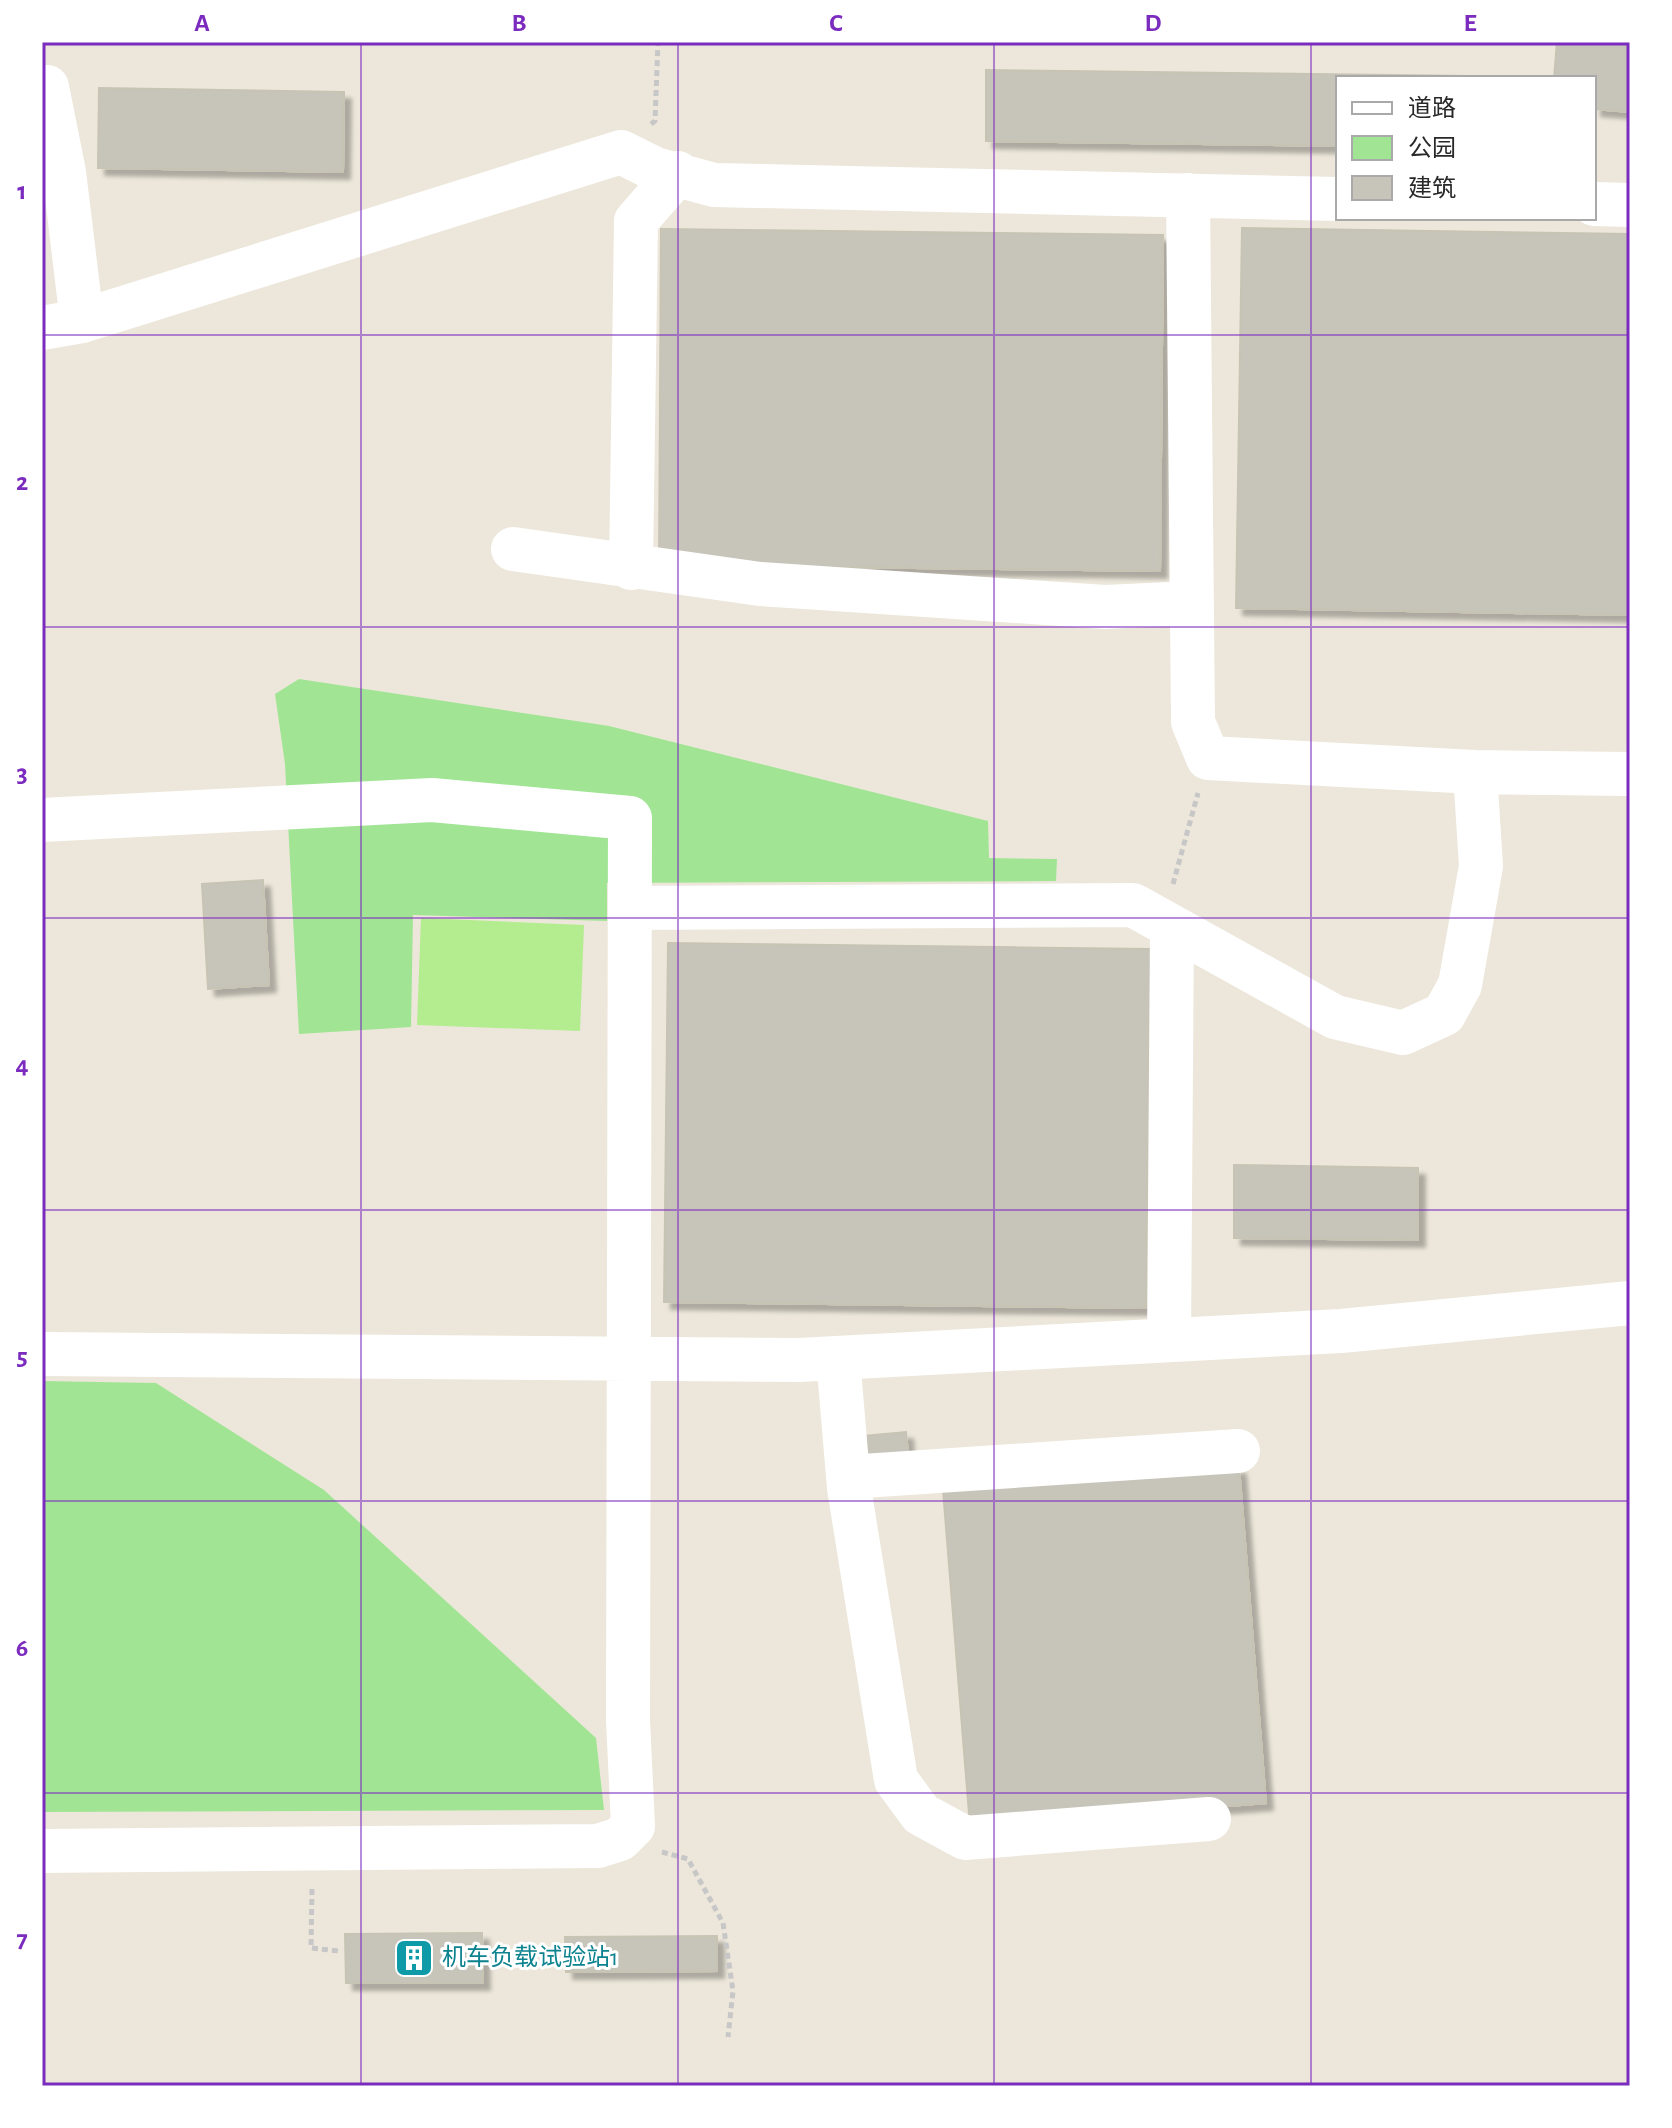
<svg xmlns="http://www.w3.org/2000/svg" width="1672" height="2128" font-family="'Alegreya Sans','Noto Sans SC',sans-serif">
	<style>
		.green { fill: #a1e594 }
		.pitch { fill: #b4ed8f }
		.building { fill: #c7c4ba; stroke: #c7c4b4; stroke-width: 2; filter: url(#shadow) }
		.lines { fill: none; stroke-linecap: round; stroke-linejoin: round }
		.path { stroke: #c7c7c7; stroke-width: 5; stroke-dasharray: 6 4; stroke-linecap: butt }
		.minor { stroke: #fff; stroke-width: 44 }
		.grid { fill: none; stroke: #7b2cbf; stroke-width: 2; stroke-opacity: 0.55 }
		.labels { text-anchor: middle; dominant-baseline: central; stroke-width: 6; stroke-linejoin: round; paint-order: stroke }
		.culture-label { font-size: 24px; fill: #0d838f; stroke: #fff; text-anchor: start }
		.neatline { fill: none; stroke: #7b2cbf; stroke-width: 3 }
		.grid-label { font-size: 26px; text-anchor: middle; font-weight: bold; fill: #7b2cbf }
	</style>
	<defs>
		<filter id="shadow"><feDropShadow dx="7" dy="7" stdDeviation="2" flood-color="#0004"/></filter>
	</defs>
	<rect width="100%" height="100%" fill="#ece7da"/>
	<path class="green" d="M299,679L609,726L988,821L989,858L1057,859L1056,881L607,883V921L413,915L411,1027L299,1034L285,764L275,694Z
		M42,1381L156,1383L324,1490L596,1738L604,1810L42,1812Z"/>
	<path class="pitch" d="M421,918L584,925L580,1031L417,1025Z"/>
	<path class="building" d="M1557,42H1630V112L1594,109V78H1554Z
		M986,70L1547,77V78H1338V146L986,141Z
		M99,88L344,92L343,172L98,168Z
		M1242,228L1630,234V615L1236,608Z
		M661,229L1163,235L1160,571L659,565Z
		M263,880L269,985L208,989L202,884Z
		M668,943L1150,949L1146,1308L664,1302Z
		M1234,1165L1418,1168V1240L1234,1238Z
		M906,1432L908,1454L866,1458L864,1436Z
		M1239,1467L1266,1803L970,1826L943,1490Z
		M482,1933L483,1983H346L345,1934Z
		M717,1936V1971L566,1972L565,1937Z"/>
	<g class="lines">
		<path class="path" d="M651,124L655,121L658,42
			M1173,884L1198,793
			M662,1852L688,1859L723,1923L733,1991L728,2037
			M312,1889L311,1948L339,1951"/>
		<path class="minor" d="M42,87H47L64,172L82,321
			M1188,195L1193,722L1208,758L1475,772L1630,774
			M1594,204L1630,205
			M42,328L82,321L621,152L655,169L714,185L1338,199
			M513,549L760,584L1105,607L1192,603
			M631,568L636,221L678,173
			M42,820L432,800L630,818L628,1720L633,1826L620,1839L598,1846L42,1851
			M630,908L1133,905L1335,1017L1403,1033L1444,1014L1460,985L1481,866L1475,772
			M1169,1340L1172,927
			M42,1354L799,1360L1341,1331L1630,1303
			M838,1358L849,1488L896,1780L921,1814L965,1838L1209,1819
			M848,1477L1238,1451"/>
	</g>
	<path class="grid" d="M361,42V2086M678,42V2086M994,42V2086M1311,42V2086M42,335H1630M42,627H1630M42,918H1630M42,1210H1630M42,1501H1630M42,1793H1630"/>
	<defs>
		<symbol id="building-square" viewBox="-11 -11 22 22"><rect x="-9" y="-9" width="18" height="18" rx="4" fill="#0f9aa8" stroke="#fff"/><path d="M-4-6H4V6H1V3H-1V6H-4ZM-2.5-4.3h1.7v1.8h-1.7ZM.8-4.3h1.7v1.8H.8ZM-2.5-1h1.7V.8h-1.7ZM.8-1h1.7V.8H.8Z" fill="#fff"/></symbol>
	</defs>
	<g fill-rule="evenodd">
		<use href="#building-square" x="392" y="1936" width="44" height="44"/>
	</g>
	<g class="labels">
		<g class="culture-label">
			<text x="442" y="1958">机车负载试验站1</text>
		</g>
	</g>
	<rect width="1672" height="2128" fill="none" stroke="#ffffff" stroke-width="88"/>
	<rect x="1336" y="76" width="260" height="144" fill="#ffffff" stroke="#a9a9a9" stroke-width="2"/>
	<rect x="1352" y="102" width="40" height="12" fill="#ffffff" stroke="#a9a9a9" stroke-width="2"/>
	<text x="1408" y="116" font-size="24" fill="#292929">道路</text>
	<rect x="1352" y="136" width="40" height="24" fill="#a1e594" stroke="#a9a9a9" stroke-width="2"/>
	<text x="1408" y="156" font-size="24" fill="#292929">公园</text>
	<rect x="1352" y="176" width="40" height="24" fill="#c7c4ba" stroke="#a9a9a9" stroke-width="2"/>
	<text x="1408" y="196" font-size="24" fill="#292929">建筑</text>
	<rect x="44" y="44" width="1584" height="2040" class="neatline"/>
	<g class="grid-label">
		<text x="202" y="31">A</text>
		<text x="519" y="31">B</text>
		<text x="836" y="31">C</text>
		<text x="1153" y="31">D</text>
		<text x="1470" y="31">E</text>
		<text x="22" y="199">1</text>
		<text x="22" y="490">2</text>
		<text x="22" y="782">3</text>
		<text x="22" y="1073">4</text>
		<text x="22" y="1365">5</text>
		<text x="22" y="1656">6</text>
		<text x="22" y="1947">7</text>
	</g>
</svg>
